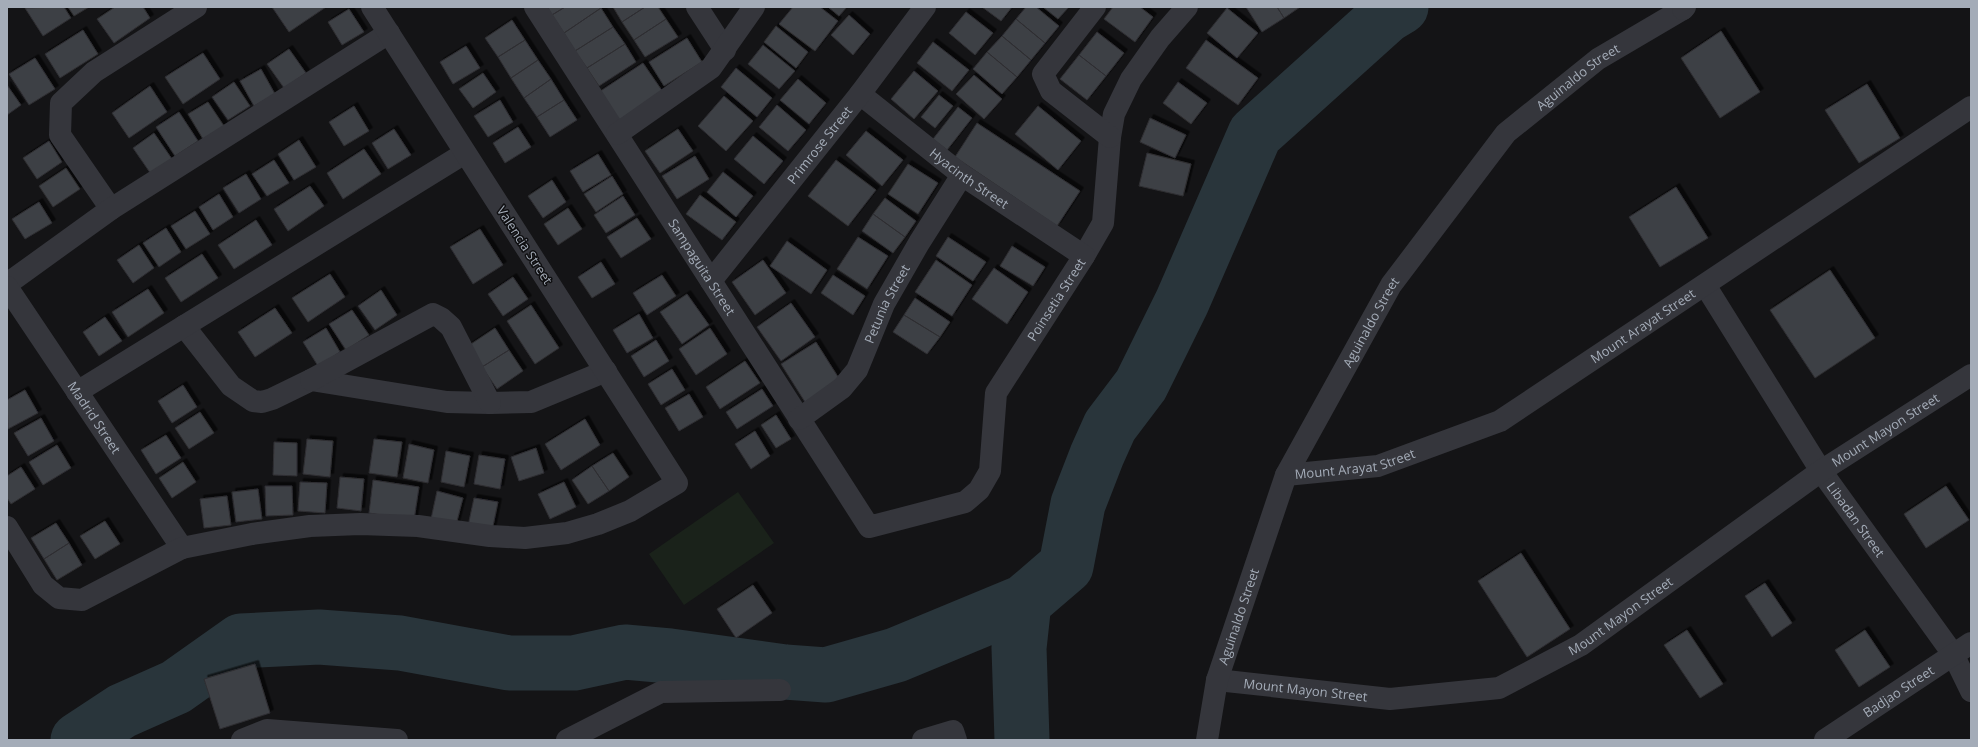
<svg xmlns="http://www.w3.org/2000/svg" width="1978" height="747" font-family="'Open Sans',sans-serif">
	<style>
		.green { fill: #1a221a }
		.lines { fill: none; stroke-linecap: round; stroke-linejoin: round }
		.river { stroke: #29353b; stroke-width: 55 }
		.building { fill: #3e3f44; stroke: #2e2e32; filter: url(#shadow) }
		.minor { stroke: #35363c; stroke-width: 22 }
		.tertiary { stroke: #35363c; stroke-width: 22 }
		.labels { text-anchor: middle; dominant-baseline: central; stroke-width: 3; stroke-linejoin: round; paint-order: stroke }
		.street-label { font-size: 13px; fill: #a4acb8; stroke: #0f0f11 }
	</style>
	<defs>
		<filter id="shadow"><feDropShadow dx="3.5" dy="-3.5" stdDeviation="0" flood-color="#0009"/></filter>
	</defs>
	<rect width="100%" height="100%" fill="#141416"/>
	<path class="green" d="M738,492L774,543L684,605L649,554Z"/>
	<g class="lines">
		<path class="river" d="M78,740L122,711L176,687L241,641L319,637L400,643L509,663H574L625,652L670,656L785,672L826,675L896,655L1024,602L1066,566L1078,504L1097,455L1110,426L1141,385L1182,302L1255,134L1386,16L1401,7
			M1022,740L1019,648L1024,602"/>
	</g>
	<path class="building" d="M64,7L71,18L43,36L25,8Z
		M68,7H89L74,16Z
		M115,7H143L150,18L114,43L97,19Z
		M272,7H326L289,32Z
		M547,7H565L552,15Z
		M565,7H600L601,8L564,33L552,15Z
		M613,7H645L622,22Z
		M645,7H658L666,19L634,40L622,22Z
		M793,7H820L838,21L815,51L779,24Z
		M828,7H847L839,16Z
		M982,7H1012L1001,21Z
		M1026,7H1036L1059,26L1045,43L1016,19Z
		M1043,7H1069L1058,19Z
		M1113,7H1140L1153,17L1135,42L1104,19Z
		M1246,7H1277L1284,18L1262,32Z
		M1277,7H1300L1284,18Z
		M601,8L613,27L575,51L564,33Z
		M1227,8L1258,33L1237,58L1207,33Z
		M349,9L364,32L342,45L328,22Z
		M966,12L993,33L975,55L949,33Z
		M849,15L870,34L853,55L831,35Z
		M666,19L678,37L645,57L634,40Z
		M1016,19L1045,43L1031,60L1002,36Z
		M512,20L525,40L498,57L485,38Z
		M776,26L808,52L796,68L764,42Z
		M613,27L625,44L587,68L575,51Z
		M83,30L98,54L60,78L45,54Z
		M1721,31L1760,92L1720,118L1681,58Z
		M1097,32L1124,53L1106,76L1079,55Z
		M1002,36L1031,60L1017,77L987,52Z
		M687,38L702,62L664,86L649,62Z
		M525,40L538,60L511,78L498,57Z
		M1206,40L1258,78L1238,105L1186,68Z
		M933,42L969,70L952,91L917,63Z
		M625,44L636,62L599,86L587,68Z
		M763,45L795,71L779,89L748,64Z
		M466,46L480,68L453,84L440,62Z
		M289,49L306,73L284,88L267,64Z
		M987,52L1017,77L1002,94L973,69Z
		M203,53L220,79L183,104L165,77Z
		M1079,55L1106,76L1087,100L1060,79Z
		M35,58L55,89L29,105L9,74Z
		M538,60L551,79L524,98L511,78Z
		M643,63L663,92L618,121L599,92Z
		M736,68L772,98L757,117L721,87Z
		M261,69L275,94L254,106L240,81Z
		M914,71L938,91L914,119L891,99Z
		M483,73L496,92L473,108L459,89Z
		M974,75L1002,99L984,119L956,94Z
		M551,79L564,100L537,117L524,98Z
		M798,79L826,103L809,124L780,100Z
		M234,82L250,106L228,120L212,97Z
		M1178,82L1207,103L1191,124L1163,103Z
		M1867,84L1900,138L1859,163L1825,110Z
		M7,85L21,105L7,115Z
		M150,86L167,112L129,138L112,113Z
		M939,95L953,106L935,128L921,117Z
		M724,96L753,121L726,151L698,126Z
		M500,100L513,122L488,137L474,116Z
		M564,100L577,120L550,137L537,117Z
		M208,102L224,126L203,139L188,114Z
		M777,105L806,130L788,151L759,127Z
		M354,106L369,131L344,146L329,122Z
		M1038,106L1081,141L1058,170L1015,134Z
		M958,107L972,118L947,150L933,139Z
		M179,112L198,141L175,156L156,127Z
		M1150,118L1186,135L1175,158L1140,142Z
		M977,123L1080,191L1057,226L955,157Z
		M518,127L531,147L505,163L493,143Z
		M394,129L411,155L388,169L372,143Z
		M678,129L693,151L660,173L645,151Z
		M866,131L903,160L882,186L846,155Z
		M154,133L172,159L151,174L133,148Z
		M753,136L783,161L764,184L734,159Z
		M299,140L316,167L294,180L278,154Z
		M49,141L62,162L37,179L23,158Z
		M364,149L381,174L343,199L327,173Z
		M1147,153L1191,164L1183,196L1139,186Z
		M598,154L611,175L583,192L570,171Z
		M695,156L709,179L677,199L662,176Z
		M274,160L289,183L267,196L252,174Z
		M836,160L876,190L848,226L808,196Z
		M908,164L938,183L918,214L888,194Z
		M66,168L80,189L53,207L39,186Z
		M723,172L753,196L736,217L707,192Z
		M246,174L261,199L239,213L223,188Z
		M612,176L623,194L596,212L584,194Z
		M552,180L566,202L543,218L528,196Z
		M310,186L324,206L288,231L274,209Z
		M1676,187L1708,238L1660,267L1629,217Z
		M219,194L233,217L213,230L199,207Z
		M700,195L736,222L722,240L686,214Z
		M623,196L635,215L606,233L594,215Z
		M885,198L916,221L905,237L873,214Z
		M39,202L52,223L25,239L12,219Z
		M568,208L582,229L558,245L544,224Z
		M195,211L210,234L186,249L171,226Z
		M873,214L905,237L893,253L862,231Z
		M637,218L651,239L621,258L607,237Z
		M256,220L272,245L234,269L218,245Z
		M166,228L181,252L159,267L143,243Z
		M480,229L503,265L473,284L450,247Z
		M858,237L888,256L867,289L837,269Z
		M948,237L986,262L973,281L936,256Z
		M787,241L827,270L811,294L770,266Z
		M139,245L154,268L133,283L117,260Z
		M1012,246L1045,267L1033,286L1000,266Z
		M202,254L218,278L181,302L165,278Z
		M763,260L786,293L755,315L732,282Z
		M936,260L972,285L952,316L915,292Z
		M601,262L615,284L592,298L578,277Z
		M994,268L1028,292L1007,324L972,299Z
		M1830,270L1875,338L1815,378L1770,310Z
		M330,274L345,297L308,322L292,298Z
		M662,275L676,296L647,315L633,293Z
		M833,275L865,296L853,315L821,293Z
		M513,277L528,299L503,316L488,294Z
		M148,289L164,313L128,337L112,312Z
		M381,290L397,315L375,330L358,306Z
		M687,294L709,325L682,344L660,312Z
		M915,298L950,322L940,337L904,315Z
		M791,303L815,337L781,361L757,327Z
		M531,305L559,348L535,364L507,321Z
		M275,308L292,333L255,357L238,332Z
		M352,310L369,335L346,350L329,324Z
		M639,314L653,338L627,353L613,330Z
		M904,315L940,337L927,354L893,332Z
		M105,317L122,341L99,356L83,332Z
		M326,328L340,352L318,366L303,342Z
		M495,328L509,350L482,367L468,346Z
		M710,328L727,354L696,375L679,349Z
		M656,340L669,361L644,377L631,356Z
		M816,342L840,380L805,402L781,364Z
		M509,350L523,371L497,389L482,367Z
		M745,361L760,383L720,409L706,387Z
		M672,369L685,390L661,405L648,384Z
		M183,385L197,407L172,423L158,401Z
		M762,389L773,406L737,429L726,412Z
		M25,390L38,413L8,429L7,400Z
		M689,394L703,417L679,431L665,408Z
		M200,412L214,433L189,449L175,428Z
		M776,415L791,439L776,448L761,425Z
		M41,418L54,441L28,456L14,433Z
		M585,419L600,445L561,470L545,444Z
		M755,431L770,456L751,469L735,444Z
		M166,435L181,458L156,474L141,450Z
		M307,439L333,441L330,477L303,474Z
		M374,439L402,442L397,477L369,473Z
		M274,442L297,443V476L273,475Z
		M409,444L434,450L428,483L403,478Z
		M57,445L71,468L43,485L29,462Z
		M536,448L544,473L519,481L511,457Z
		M446,451L470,456L464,487L441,482Z
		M613,453L629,477L609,491L592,466Z
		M479,455L505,459L500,489L474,484Z
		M183,462L196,482L172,498L159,478Z
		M592,466L609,491L588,504L572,480Z
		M21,467L35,489L11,504L7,498V476Z
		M340,477L364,479L361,511L337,508Z
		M373,480L419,487L414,520L369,513Z
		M300,482L327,483L325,513L298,511Z
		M564,482L576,507L550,519L538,494Z
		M265,486H292L293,515L266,516Z
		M1946,486L1969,520L1926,548L1904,514Z
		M258,489L262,519L236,522L232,492Z
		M437,491L463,498L456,525L431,519Z
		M227,496L231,525L204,528L200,499Z
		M474,498L498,502L492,531L468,526Z
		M105,521L120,544L95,559L80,536Z
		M56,523L69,543L44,559L31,538Z
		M69,543L82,565L57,580L44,559Z
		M1521,553L1570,629L1527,657L1478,581Z
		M1765,583L1792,623L1772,637L1745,596Z
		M753,585L772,613L736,638L717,609Z
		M1687,630L1723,684L1700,698L1664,645Z
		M1865,630L1890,667L1859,687L1835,650Z
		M255,664L270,713L220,729L204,679Z"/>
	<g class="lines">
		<g class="minor">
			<path id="s1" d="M535,7L869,527L965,502L979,490L990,471L996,393L1084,256L1103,223L1110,137L1114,114L1131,79L1160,38L1187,7"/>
			<path d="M697,7L725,50"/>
			<path d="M1095,7L1043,74L1051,91L1110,137"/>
			<path id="s2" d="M860,94L962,175L1084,256"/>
			<path d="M617,134L711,68L754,7"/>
			<path d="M111,209L60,135L61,103L94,72L196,7"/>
			<path id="s3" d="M711,281L860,94L925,7"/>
			<path d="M7,284L111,209L389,33"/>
			<path id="s4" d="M1705,285L1821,471L1953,654L1971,691"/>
			<path id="s5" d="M7,287L182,548"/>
			<path d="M184,326L231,386L253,401L262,402L272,399L311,380L447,402L490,403L531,402L606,371"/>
			<path d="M311,380L433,314L441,318L451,327L490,403"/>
			<path d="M77,392L465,153"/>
			<path id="s6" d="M799,419L842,388L857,370L884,304L919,243L962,175"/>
			<path id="s7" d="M1286,475L1378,466L1500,421L1971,107"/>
			<path d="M7,527L43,585L59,598L82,600L182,548L252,534L310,526L360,524L418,526L490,536L525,538L567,533L598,524L630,511L677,483L372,7"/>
			<path id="s8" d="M1217,680L1390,699L1499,688L1581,645L1821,471L1971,375"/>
			<path d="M242,740L267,730L397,740"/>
			<path d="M567,740L661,692L780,690"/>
			<path d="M923,740L953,731L956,740"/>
			<path id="s9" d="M1207,740L1217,680L1286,475L1391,285L1506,133L1598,59L1683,9"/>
			<path id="s10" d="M1825,740L1971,643"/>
		</g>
		<path class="tertiary" d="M1683,7V9L1685,7"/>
	</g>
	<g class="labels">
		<g class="street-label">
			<text stroke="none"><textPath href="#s9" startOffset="776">Aguinaldo Street</textPath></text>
			<text stroke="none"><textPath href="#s3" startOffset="174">Primrose Street</textPath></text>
			<text stroke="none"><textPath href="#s2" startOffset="138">Hyacinth Street</textPath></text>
			<text transform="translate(525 245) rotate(57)">Valencia Street</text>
			<text stroke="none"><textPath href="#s1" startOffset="309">Sampaguita Street</textPath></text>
			<text stroke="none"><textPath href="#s1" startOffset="947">Poinsetia Street</textPath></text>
			<text stroke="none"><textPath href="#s6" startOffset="149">Petunia Street</textPath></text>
			<text stroke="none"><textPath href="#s9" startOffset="452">Aguinaldo Street</textPath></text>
			<text stroke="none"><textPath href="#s7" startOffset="394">Mount Arayat Street</textPath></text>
			<text stroke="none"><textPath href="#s5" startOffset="157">Madrid Street</textPath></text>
			<text stroke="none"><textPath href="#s8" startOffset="749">Mount Mayon Street</textPath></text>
			<text stroke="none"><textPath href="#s7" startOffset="70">Mount Arayat Street</textPath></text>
			<text stroke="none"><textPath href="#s4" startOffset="279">Libadan Street</textPath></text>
			<text stroke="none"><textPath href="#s8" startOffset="425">Mount Mayon Street</textPath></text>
			<text stroke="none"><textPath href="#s9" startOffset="128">Aguinaldo Street</textPath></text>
			<text stroke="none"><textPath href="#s8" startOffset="89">Mount Mayon Street</textPath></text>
			<text stroke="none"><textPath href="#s10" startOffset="88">Badjao Street</textPath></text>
		</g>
	</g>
	<rect width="1978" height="747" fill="none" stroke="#a4acb8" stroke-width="16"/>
</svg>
